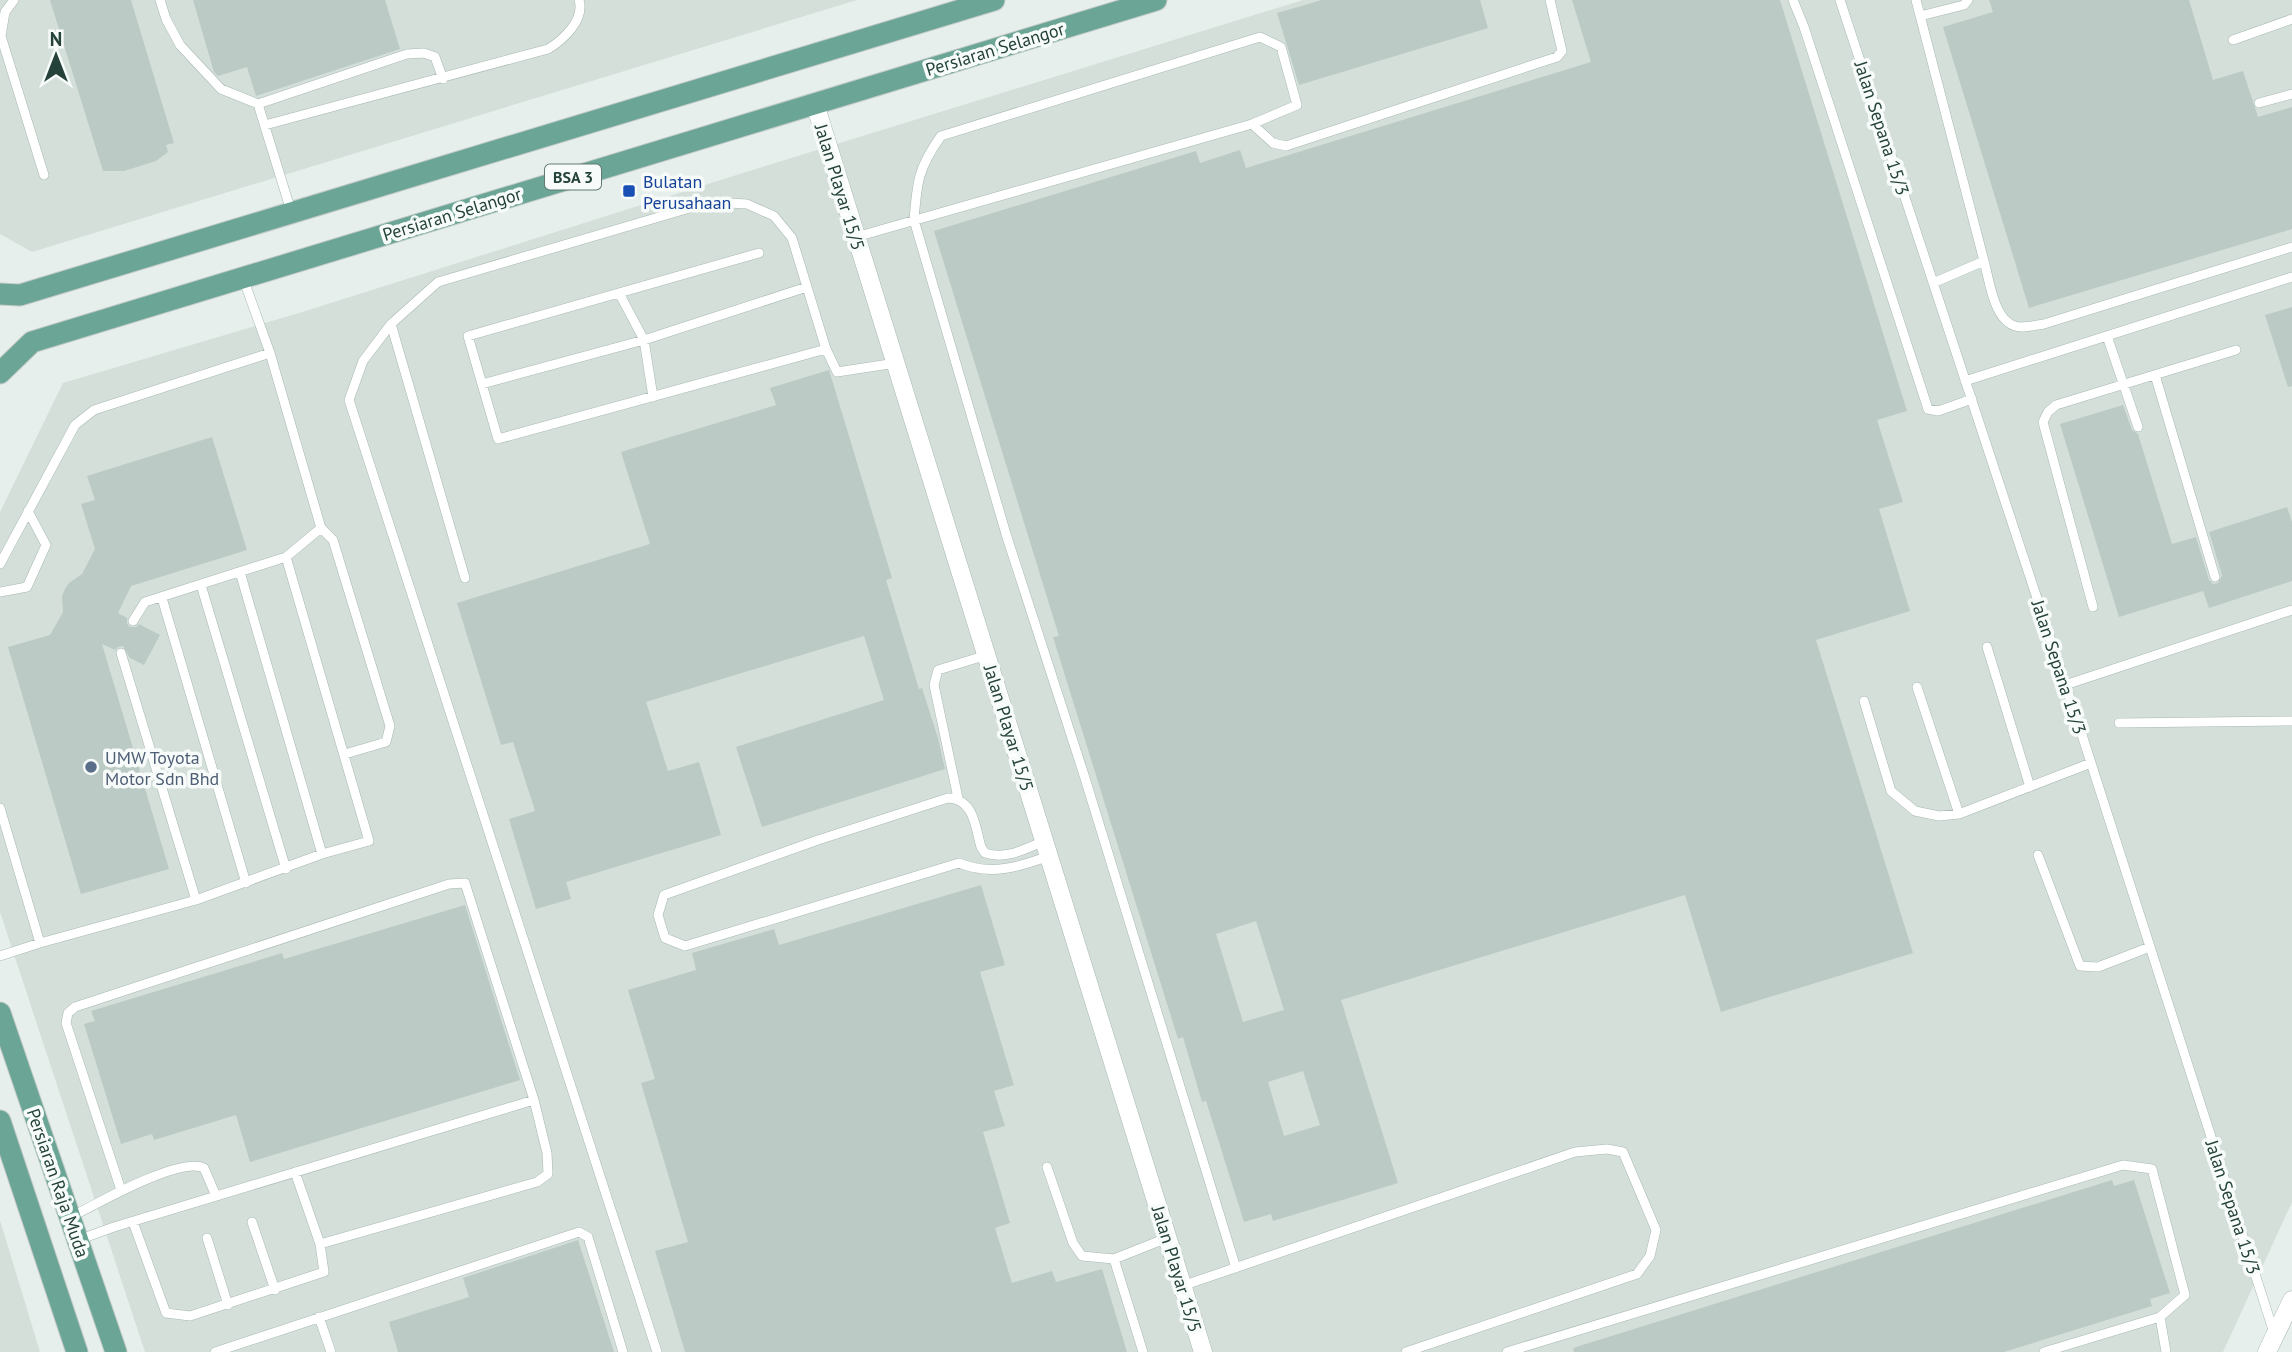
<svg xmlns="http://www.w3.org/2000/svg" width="2292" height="1352" font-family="'PT Sans',sans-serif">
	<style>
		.built { fill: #d4dfda }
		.building { fill: #bbcac4; fill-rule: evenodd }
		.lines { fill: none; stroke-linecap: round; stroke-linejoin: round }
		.service-casing { stroke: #a8b8b2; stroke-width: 10 }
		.minor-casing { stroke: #a8b8b2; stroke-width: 19 }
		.primary-casing { stroke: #c2cac8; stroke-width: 23 }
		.service { stroke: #fff; stroke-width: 9 }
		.minor { stroke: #fff; stroke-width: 18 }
		.primary { stroke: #6aa596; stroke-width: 21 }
		.transit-dot { fill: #1a4fb4; stroke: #f7fbf9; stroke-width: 2.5 }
		.service-dot { fill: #5c6f8a; stroke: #f7fbf9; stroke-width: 2.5 }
		.labels { text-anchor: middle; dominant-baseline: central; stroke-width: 7; stroke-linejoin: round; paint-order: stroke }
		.shield { fill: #f7fbf9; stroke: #637a73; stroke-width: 2 }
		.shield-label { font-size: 16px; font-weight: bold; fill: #24423a }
		.street-label { font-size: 18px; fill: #24423a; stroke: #f7fbf9 }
		.transit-label { font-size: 18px; fill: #164399; stroke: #f7fbf9; text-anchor: start }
		.service-label { font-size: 18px; fill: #4e5e75; stroke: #f7fbf9; text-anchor: start }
	</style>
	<rect width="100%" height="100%" fill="#e6efeb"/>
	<path class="built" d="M0,0H857L32,252L0,234Z
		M1303,0H2292V1202L2223,1352H145L0,912V512L63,383L299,313L730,177Z
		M0,1220L40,1352H0Z"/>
	<path class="building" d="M50,0H131L174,143L166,145L168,152L156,161L124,171H103Z
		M193,0H385L400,49L256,96L247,67L218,76L214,72Z
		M1322,0H1480L1488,28L1299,85L1277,13Z
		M1572,0H1780L1907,411L1877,420L1903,502L1879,509L1910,611L1816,640L1913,953L1721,1012L1685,895L1341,1000L1398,1183L1273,1221L1271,1214L1244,1222L1206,1101L1202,1102L1183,1037L1178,1039L1053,637L1059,636L934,231L1196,151L1200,163L1240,150L1246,168L1591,62ZM1256,921L1284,1010L1243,1022L1216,934ZM1303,1071L1320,1125L1284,1136L1268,1082Z
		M1989,0H2189L2213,80L2243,71L2258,117L2292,107V229L2029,308L1943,27L1993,12Z
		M2292,307V386L2288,387L2265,315Z
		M829,370L892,578L886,580L919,689L922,688L938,738L945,769L762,827L736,747L884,700L864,636L646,702L668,771L699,762L721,835L566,882L571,899L536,909L509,819L535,811L513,742L501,745L457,603L650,544L621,452L776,405L770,388Z
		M2123,405L2132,430L2138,434L2172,544L2196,537L2209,580L2213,584L2218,583L2222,575L2209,532L2287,507L2292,522V581L2209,608L2203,591L2119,617L2060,424Z
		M212,437L247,550L131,586L118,613L127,618V624L130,627H136L139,624L160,635L144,665L130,658L123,646L118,647L115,650L102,644L169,869L81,894L8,647L50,635L63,612L62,596L65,589L69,583L82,574L95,549L81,504L95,500L87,476Z
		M981,885L1005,965L980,972L1014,1085L994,1091L1005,1126L983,1132L1010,1223L995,1228L1012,1283L1052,1271L1056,1282L1102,1269L1127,1352H685L655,1251L688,1242L641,1083L655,1079L628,990L696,970L692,953L774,929L779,945Z
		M465,905L520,1080L250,1162L236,1115L154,1140L152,1134L121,1144L84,1024L95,1021L91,1011L282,953L284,959Z
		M2112,1180L2114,1186L2134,1180L2170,1293L2150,1299L2152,1306L2004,1352H1574L1573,1348Z
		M578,1240L614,1352H398L389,1322L469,1297L463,1278Z"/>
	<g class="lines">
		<defs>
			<path id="service" d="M14,0L5,12L1,36L44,175
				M160,0L166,19L180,45L221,89L258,104L291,211
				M1793,0L1804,27L1928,409L1938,411L1972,399
				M1840,0L2083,738L2274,1333
				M1916,0L1984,261
				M1920,16L1964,5L1968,0
				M2233,40L2292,19
				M2259,103L2292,94
				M258,104L407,54L424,53L435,57L443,79
				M1252,124L1273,143L1286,146L1557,57L1562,51L1550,0
				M265,125L548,49C563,40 585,20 579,0
				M856,237L1252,124L1297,105L1281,47L1260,37L941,136C918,168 917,182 914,220L1006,534L1084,775L1236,1268
				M759,253L468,336L498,439L826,349
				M1933,283L1984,261C1990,282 1994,326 2021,327C2028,327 2037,325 2044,324L2292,247
				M619,293L644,340L653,397
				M391,324L465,578
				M2107,336L2138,427
				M2155,375L2215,577
				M1965,381L2292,277
				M482,384L644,340L807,287
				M321,528L333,540L390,726L386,742L345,754
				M0,564L75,425L94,410L270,353
				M240,572L322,854
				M201,585L286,869
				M0,592L27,587L46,545L28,511
				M162,598L246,883
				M2093,607L2043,422L2048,412L2056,405L2236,350
				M133,621L145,602L286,557L321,528L270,353L243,278
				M1987,647L2030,787
				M121,653L196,900
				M2065,685L2292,610
				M1917,687L1959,814
				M1864,701L1891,791L1915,811L1939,816L1959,814L2091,763
				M2119,723L2292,721
				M958,798L934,685L938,670L987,655
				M0,808L40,943L196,900L322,854L369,841L286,557
				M1044,841C1025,849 1006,860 985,853L981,847C975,826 974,799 948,798L818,840L664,895L658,915L665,938L685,946L959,863C990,876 1019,867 1049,856
				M2038,855L2080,966L2098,967L2150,947
				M0,956L40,943
				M1047,1167L1073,1243L1082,1256L1114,1259L1167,1238
				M295,1172L320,1244
				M121,1190L66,1023L68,1013L75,1007L449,884L465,883L534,1100L547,1153L548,1174L537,1182L320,1244L324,1272L190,1316L166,1313L133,1222
				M71,1217C96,1204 180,1156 204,1168L216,1196
				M252,1222L275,1290
				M207,1238L228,1305
				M78,1240L114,1227L534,1100
				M1114,1259L1143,1352
				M1182,1286L1575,1152L1607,1149L1623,1152L1656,1230L1650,1256L1637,1274L1406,1352
				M319,1317L331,1352
				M2160,1317L2166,1352
				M215,1352L579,1232L588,1237L623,1352
				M657,1352L349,400L363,361L391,324L438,282L710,202L747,204L774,216L792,238L826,349L837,372L896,363
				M1507,1352L2123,1165L2152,1169L2185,1295L2160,1317L2044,1352"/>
			<path id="minor" d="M815,104L1203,1352
				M2267,1352L2292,1300"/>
			<path id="primary" d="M0,294L20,295L994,0
				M0,373L32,342L1156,0
				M0,1013L116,1352
				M0,1121L77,1352"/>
		</defs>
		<use href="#service" class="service-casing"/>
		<use href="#minor" class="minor-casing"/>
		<use href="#primary" class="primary-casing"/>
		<use href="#service" class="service"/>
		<use href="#minor" class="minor"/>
		<use href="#primary" class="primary"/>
	</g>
	<rect class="transit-dot" x="622" y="184" width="14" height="14" rx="3.5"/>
	<circle class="service-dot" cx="91" cy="767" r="7"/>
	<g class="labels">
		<rect class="shield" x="545" y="164.5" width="56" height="25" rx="5"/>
		<g class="shield-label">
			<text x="573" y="177">BSA 3</text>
		</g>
		<g class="street-label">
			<text transform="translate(995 49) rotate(-17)">Persiaran Selangor</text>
			<text transform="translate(1882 128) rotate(72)">Jalan Sepana 15/3</text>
			<text transform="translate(840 187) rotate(73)">Jalan Playar 15/5</text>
			<text transform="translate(452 214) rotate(-17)">Persiaran Selangor</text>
			<text transform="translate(2059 667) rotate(72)">Jalan Sepana 15/3</text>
			<text transform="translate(1009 728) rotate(73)">Jalan Playar 15/5</text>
			<text transform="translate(58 1183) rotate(71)">Persiaran Raja Muda</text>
			<text transform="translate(2233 1207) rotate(72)">Jalan Sepana 15/3</text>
			<text transform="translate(1177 1269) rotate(73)">Jalan Playar 15/5</text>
		</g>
		<g class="transit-label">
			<text x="643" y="181">Bulatan<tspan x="643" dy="21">Perusahaan</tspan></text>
		</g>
		<g class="service-label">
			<text x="105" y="757">UMW Toyota<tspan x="105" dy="21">Motor Sdn Bhd</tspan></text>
		</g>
	</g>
	<g transform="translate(56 56)" stroke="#f7fbf9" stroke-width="5" paint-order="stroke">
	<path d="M0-5L12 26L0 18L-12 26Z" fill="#24423a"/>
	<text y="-10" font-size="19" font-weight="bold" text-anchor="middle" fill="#24423a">N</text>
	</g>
</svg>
